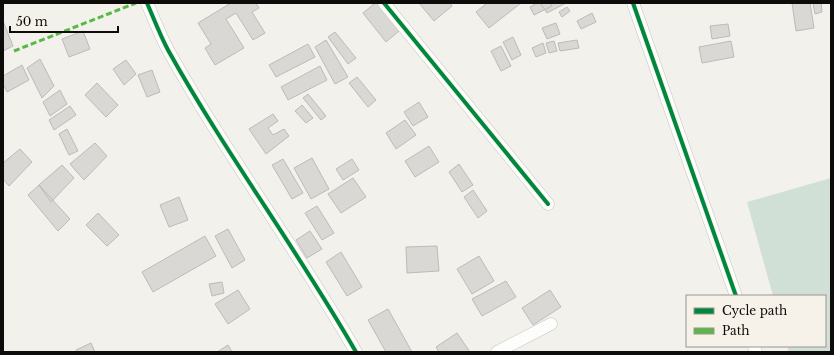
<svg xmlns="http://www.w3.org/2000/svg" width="834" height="355" font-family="'Libre Baskerville',serif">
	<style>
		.green { fill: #d1e0d6 }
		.building { fill: #dad8d5; stroke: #bdbbb7 }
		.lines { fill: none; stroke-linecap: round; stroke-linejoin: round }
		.minor-casing { stroke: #c5c3c0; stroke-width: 13 }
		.minor { stroke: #fdfdfc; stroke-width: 12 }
		.quiet { stroke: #58b947; stroke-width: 3; stroke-dasharray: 6 3; stroke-linecap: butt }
		.cycleway-casing { stroke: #f6f2e9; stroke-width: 6 }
		.cycleway { stroke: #00873e; stroke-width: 4 }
	</style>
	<rect width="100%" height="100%" fill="#f3f1ec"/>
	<path class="green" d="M831,178V352H789L787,346H825V296H773L747,202Z"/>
	<path class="building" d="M231,3H256L259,8L252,12L265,33L253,40L236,13L226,19L244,48L215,65L205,48L211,44L198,23Z
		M375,3H388L406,25L386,42L363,13Z
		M419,3H450L452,6L434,21Z
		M487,3H521L489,28L476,12Z
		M537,3H551L552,6L534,15L530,7Z
		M543,3H566L547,13L541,4Z
		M792,3H810L814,28L796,31Z
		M813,3H821L822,12L815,14Z
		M567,7L570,11L562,17L559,12Z
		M592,13L596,22L581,29L577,21Z
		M3,21L13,46L3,51Z
		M556,23L560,34L547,39L542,28Z
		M728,24L730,36L712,39L710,26Z
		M83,31L90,49L69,57L62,39Z
		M335,32L356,58L348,64L328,37Z
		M513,37L521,55L512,60L503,42Z
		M326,40L348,77L335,84L315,47Z
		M577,40L579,48L560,51L558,43Z
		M554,41L557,51L549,53L546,43Z
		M731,41L734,57L702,63L699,47Z
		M543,43L546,53L536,57L532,48Z
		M308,44L315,57L276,77L269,65Z
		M501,46L511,66L501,71L491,51Z
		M40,59L54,86L42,98L27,68Z
		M126,60L136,74L124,85L113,69Z
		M22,65L29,80L7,92L3,84V76Z
		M320,66L327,80L288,100L281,87Z
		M152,70L160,92L147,97L138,75Z
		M357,77L376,100L368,107L349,83Z
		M97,83L118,105L106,117L85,95Z
		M60,90L67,104L50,116L43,102Z
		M308,94L326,116L321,120L303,98Z
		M419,102L428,117L413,126L404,112Z
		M302,105L313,118L306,123L295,111Z
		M70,106L76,115L54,130L49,120Z
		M273,114L278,121L268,128L273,135L284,129L289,136L266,154L249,129Z
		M405,120L416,135L396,149L386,133Z
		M67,129L78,151L69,155L59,134Z
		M95,143L107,156L84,180L70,164Z
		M429,146L439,162L415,177L405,161Z
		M20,149L32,162L9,186L3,179V163Z
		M312,158L329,189L311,199L294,168Z
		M283,159L303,193L292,199L272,165Z
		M352,159L359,170L343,180L336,169Z
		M459,164L473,185L462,192L449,172Z
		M62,165L74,178L51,202L39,185Z
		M353,178L366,197L341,213L328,194Z
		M39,185L70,219L58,231L28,195Z
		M473,190L487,211L478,218L464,197Z
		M179,197L188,220L169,227L160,205Z
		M317,206L334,233L322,240L305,213Z
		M98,213L119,235L107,246L86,225Z
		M228,229L245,260L232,268L215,236Z
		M310,231L322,249L307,258L296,240Z
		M205,236L216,256L153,292L142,272Z
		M437,246L439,271L407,273L406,247Z
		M341,252L362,287L347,296L326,262Z
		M479,256L494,281L472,294L457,269Z
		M506,281L516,297L482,316L472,299Z
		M222,282L224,293L212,296L209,284Z
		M238,290L250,309L228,324L215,304Z
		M550,290L561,307L533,325L522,308Z
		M388,309L412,352H386L368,320Z
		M457,333L470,352H439L436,347Z
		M91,343L95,352H77L76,350Z
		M228,345L232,352H217Z"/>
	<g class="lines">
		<defs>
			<path id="minor" d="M147,3C154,19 160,35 168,50C226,154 297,249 356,352
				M384,3L548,204
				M633,3L736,296
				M754,346L756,352
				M497,352L551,324"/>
		</defs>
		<use href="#minor" class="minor-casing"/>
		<use href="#minor" class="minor"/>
		<path class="quiet" d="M14,51L136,3"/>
		<defs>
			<path id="cycleway" d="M147,3C154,19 160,35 168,50C226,154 297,249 356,352
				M384,3L548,204
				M633,3L736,296"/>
		</defs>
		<use href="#cycleway" class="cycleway-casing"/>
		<use href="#cycleway" class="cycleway"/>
	</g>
	<rect width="834" height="355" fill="none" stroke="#0e0c0a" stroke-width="8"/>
	<rect x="686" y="295" width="140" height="52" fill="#f6f2e9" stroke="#999690"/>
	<rect x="694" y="308" width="20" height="6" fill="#00873e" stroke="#999690"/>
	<text x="722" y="315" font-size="12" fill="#0e0c0a">Cycle path</text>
	<rect x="694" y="328" width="20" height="6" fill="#58b947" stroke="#999690"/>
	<text x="722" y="335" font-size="12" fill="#0e0c0a">Path</text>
	<path d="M10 26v6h108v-6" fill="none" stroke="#0e0c0a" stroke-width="2"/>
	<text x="16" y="26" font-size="12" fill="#0e0c0a" stroke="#f6f2e9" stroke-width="3" paint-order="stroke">50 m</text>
</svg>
